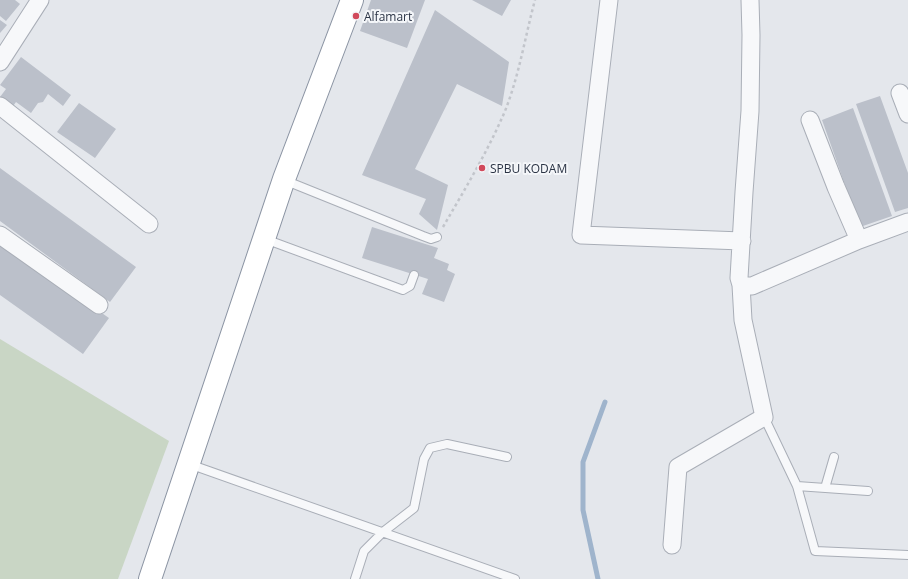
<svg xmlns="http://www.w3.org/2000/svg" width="908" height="579" font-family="'Open Sans',sans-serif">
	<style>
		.green { fill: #c9d6c5 }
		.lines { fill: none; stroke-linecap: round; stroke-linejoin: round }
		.stream { stroke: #9fb4cc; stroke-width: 5 }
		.building { fill: #bbc0ca }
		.service-casing { stroke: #a9aeb7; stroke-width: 10 }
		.minor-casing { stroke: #a9aeb7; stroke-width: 19 }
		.trunk-casing { stroke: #8b94a3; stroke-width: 24 }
		.path { stroke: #c2c5cb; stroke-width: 2.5; stroke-dasharray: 3 3; stroke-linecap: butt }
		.service { stroke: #f7f8fa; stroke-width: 8 }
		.minor { stroke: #f7f8fa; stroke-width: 17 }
		.trunk { stroke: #fff; stroke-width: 22 }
		.poi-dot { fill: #d1495b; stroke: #f4f6f9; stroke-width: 1.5 }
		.labels { text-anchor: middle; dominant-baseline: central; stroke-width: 4; stroke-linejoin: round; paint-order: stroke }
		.poi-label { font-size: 12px; fill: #2b3445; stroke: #f4f6f9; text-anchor: start }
	</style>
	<rect width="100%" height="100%" fill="#e4e7ec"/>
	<path class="green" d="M0,339L169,441L118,579H0Z"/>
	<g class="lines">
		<path class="stream" d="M598,579L583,510V462L605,402"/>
	</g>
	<path class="building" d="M0,0H15L20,4L6,21L0,16Z
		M371,0H425L407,48L360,31Z
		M472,0H511L502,16Z
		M435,10L509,62L502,106L457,84L415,169L448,185L437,230L419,214L426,199L362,175Z
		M0,20L7,25L0,33Z
		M21,57L71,95L63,106L48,94L43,102L38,103L31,113L16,102L11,109L0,101V97L6,89L0,85Z
		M880,96L908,173V208L895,212L856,104Z
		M79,103L116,129L95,158L57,132Z
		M853,108L892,216L860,227L822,120Z
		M0,168L136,267L110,302L0,221Z
		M372,227L438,248L434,258L449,264L447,270L455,274L444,302L422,294L428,279L362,258Z
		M0,242L109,318L83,354L0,295Z"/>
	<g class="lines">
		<defs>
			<path id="service" d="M284,180L423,236L431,239L437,237
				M265,239L403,290L410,286L414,275
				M764,417L797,486L815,551L908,555
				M189,464L515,579
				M797,486L868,491
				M825,488L834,457
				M355,579L364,551L383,532L414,508L424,459L430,448L447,444L507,457"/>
			<path id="minor" d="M609,0L581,235L742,241
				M750,0L751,35L750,111L744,192L739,278L741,285L745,286H752L859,240L908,222
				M0,62L40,0
				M900,93L908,114
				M0,106L149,224
				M810,120L836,187L859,240
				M0,235L99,305
				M672,545L678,467L764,417L743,320L741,285"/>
			<path id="trunk" d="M150,579L284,179L352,0"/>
		</defs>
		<use href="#service" class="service-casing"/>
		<use href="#minor" class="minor-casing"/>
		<use href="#trunk" class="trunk-casing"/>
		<path class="path" d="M443,227C465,189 488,151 505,111C519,76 525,37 535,0"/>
		<use href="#service" class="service"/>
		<use href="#minor" class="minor"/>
		<use href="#trunk" class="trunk"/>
	</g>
	<g class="poi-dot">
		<circle cx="356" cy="16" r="4"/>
		<circle cx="482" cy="168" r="4"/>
	</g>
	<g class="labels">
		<g class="poi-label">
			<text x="364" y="16">Alfamart</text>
			<text x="490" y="168">SPBU KODAM</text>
		</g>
	</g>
</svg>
